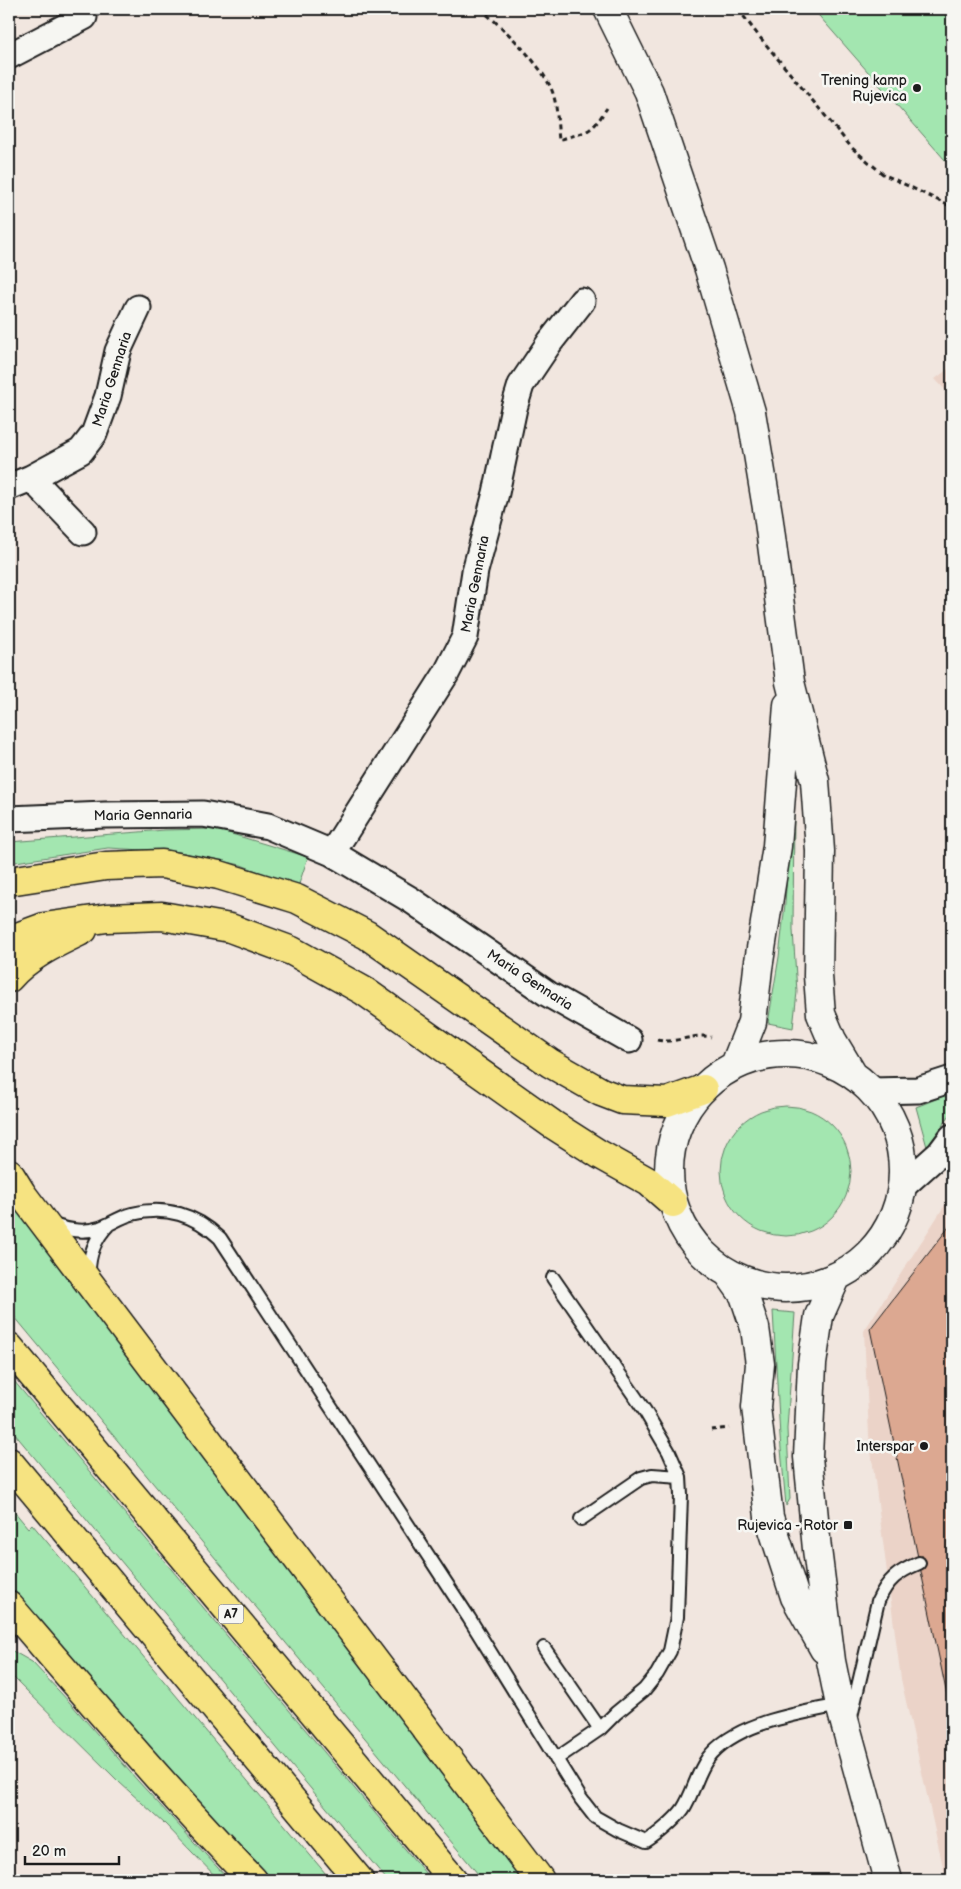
<svg xmlns="http://www.w3.org/2000/svg" width="961" height="1889" font-family="'Balsamiq Sans',sans-serif">
	<style>
		.built { fill: #ebd3c8 }
		.green { fill: #a3e6b0; stroke: #608166 }
		.building { fill: #dca891; stroke: #1c1c1c }
		.lines { fill: none; stroke-linecap: round; stroke-linejoin: round }
		.service-casing { stroke: #1c1c1c; stroke-width: 16 }
		.minor-casing { stroke: #1c1c1c; stroke-width: 29 }
		.secondary-casing { stroke: #1c1c1c; stroke-width: 31 }
		.trunk-casing { stroke: #1c1c1c; stroke-width: 31 }
		.path { stroke: #1c1c1c; stroke-width: 3; stroke-dasharray: 5 4; stroke-linecap: butt }
		.service { stroke: #f6f6f2; stroke-width: 12 }
		.minor { stroke: #f6f6f2; stroke-width: 25 }
		.secondary { stroke: #f6f6f2; stroke-width: 28 }
		.trunk { stroke: #f6e381; stroke-width: 28 }
		.poi-dot { fill: #1c1c1c; stroke: #f6f6f2; stroke-width: 2 }
		.labels { text-anchor: middle; dominant-baseline: central; stroke-width: 5; stroke-linejoin: round; paint-order: stroke }
		.shield { fill: #f6f6f2; stroke: #5d5d5c; stroke-width: 1 }
		.shield-label { font-size: 12px; font-weight: bold; fill: #1c1c1c }
		.poi-label { font-size: 14px; fill: #1c1c1c; stroke: #f6f6f2; text-anchor: end }
		.street-label { font-size: 14px; fill: #1c1c1c; stroke: #f6f6f2 }
	</style>
	<rect width="100%" height="100%" fill="#f1e6df"/>
	<filter id="ink" filterUnits="userSpaceOnUse"><feTurbulence type="fractalNoise" baseFrequency=".02" numOctaves="2"/><feDisplacementMap in="SourceGraphic" scale="10" xChannelSelector="R" yChannelSelector="G"/><feConvolveMatrix kernelMatrix="1 2 1 2 8 2 1 2 1" color-interpolation-filters="sRGB"/></filter>
	<g filter="url(#ink)">
		<path class="built" d="M952,366V397L935,379Z
			M952,1194V1880H946L901,1679L869,1435L864,1331Z"/>
		<path class="green" d="M813,9H952V168Z
			M792,793L794,810L793,930L797,992L793,1028L768,1023L779,957L785,904Z
			M215,829L308,857L298,887L241,865L179,852L108,848L9,863V842L165,830Z
			M951,1093L952,1112L927,1147L916,1107Z
			M721 1171a65 65 0 1 1 130 0a65 65 0 1 1-130 0Z
			M9,1194L525,1880H483L9,1310Z
			M773,1311L795,1313L787,1429L790,1499L786,1506L780,1437Z
			M9,1375L431,1880H387L9,1427Z
			M9,1505L28,1528L32,1524L331,1880H273L130,1727L9,1587Z
			M9,1649L32,1662L72,1705L137,1780L229,1880H219L165,1824L119,1782L9,1673Z"/>
		<path class="building" d="M952,1223V1719L870,1329Z"/>
		<g class="lines">
			<defs>
				<path id="service" d="M51,1224C66,1230 84,1233 100,1228C111,1224 120,1217 132,1214C165,1205 196,1215 220,1238L469,1618L581,1799L595,1817L618,1830L646,1842C657,1835 675,1820 683,1809C693,1794 697,1773 708,1758C735,1722 799,1714 840,1705
					M89,1276C88,1257 95,1238 109,1224
					M553,1278L645,1411L669,1452L680,1477L681,1495L677,1617L670,1651L657,1674L644,1690L616,1713L600,1729L556,1759
					M581,1519L641,1478L652,1475L680,1477
					M544,1648L600,1729
					M850,1721L878,1601C888,1579 898,1572 919,1563"/>
				<path id="minor" d="M9,56L84,17
					M31,478L83,532
					M9,487L31,478L81,451L94,434L108,396L118,351L138,308
					M9,819L105,815L203,814L268,826L332,853L411,900L548,994L629,1040
					M332,853L446,674L465,637L475,571L496,493L514,408L521,385L550,342L582,301
					M871,1091L918,1090L952,1079
					M902,1187L940,1153L952,1137"/>
				<path id="secondary" d="M608,9L649,92L709,269L751,412L768,514L790,682L815,781L820,851L818,976L821,1014L832,1040L853,1075
					M669 1171a117 117 0 1 1 234 0a117 117 0 1 1-234 0Z
					M735,1065L752,1022L758,968L777,846L788,705
					M729,1274L744,1295L755,1328L760,1364L756,1407L769,1517L795,1597L824,1649
					M836,1278L819,1316L812,1364L808,1457L817,1549L831,1661L840,1705L888,1880"/>
				<path id="trunk" d="M9,881L106,866L162,864L219,875L297,899L367,935L550,1063L601,1092L622,1100L667,1102L703,1089
					M9,940L44,927L107,918L162,916L230,928L292,951L364,991L552,1124L599,1154L649,1182L673,1203
					M9,978C29,955 56,943 83,930
					M9,1173L22,1194L540,1880
					M9,1347L453,1880
					M9,1462L359,1880
					M9,1606C89,1699 168,1792 253,1880"/>
			</defs>
			<use href="#service" class="service-casing"/>
			<use href="#minor" class="minor-casing"/>
			<use href="#secondary" class="secondary-casing"/>
			<use href="#trunk" class="trunk-casing"/>
			<path class="path" d="M480,9C503,27 537,60 550,86C558,102 557,123 559,140C567,137 574,136 582,133C594,130 600,118 607,108
				M738,9L758,35L852,148L883,174L952,207
				M657,1040C676,1044 693,1033 711,1037
				M711,1430L729,1428"/>
			<use href="#service" class="service"/>
			<use href="#minor" class="minor"/>
			<use href="#secondary" class="secondary"/>
			<use href="#trunk" class="trunk"/>
		</g>
	</g>
	<g class="poi-dot">
		<circle cx="917" cy="88" r="5"/>
		<circle cx="924" cy="1446" r="5"/>
		<rect x="843" y="1520" width="10" height="10" rx="2.5"/>
	</g>
	<g class="labels">
		<rect class="shield" x="218.5" y="1604.5" width="25" height="19" rx="4"/>
		<g class="shield-label">
			<text x="231" y="1614">A7</text>
		</g>
		<g class="poi-label">
			<text x="907" y="80">Trening kamp<tspan x="907" dy="16">Rujevica</tspan></text>
			<text x="914" y="1446">Interspar</text>
			<text x="838" y="1525">Rujevica - Rotor</text>
		</g>
		<g class="street-label">
			<text transform="translate(112 379) rotate(-72)">Maria Gennaria</text>
			<text transform="translate(475 584) rotate(-79)">Maria Gennaria</text>
			<text transform="translate(143 815) rotate(-1)">Maria Gennaria</text>
			<text transform="translate(530 980) rotate(33)">Maria Gennaria</text>
		</g>
	</g>
	<rect width="961" height="1889" fill="none" stroke="#f6f6f2" stroke-width="30"/>
	<rect x="15" y="15" width="931" height="1859" fill="none" stroke="#1c1c1c" stroke-width="2" filter="url(#ink)"/>
	<path d="M25 1856v8h94v-8" fill="none" stroke="#1c1c1c" stroke-width="2.5"/>
	<text x="32" y="1856" font-size="15" fill="#1c1c1c" stroke="#f6f6f2" stroke-width="4" paint-order="stroke">20 m</text>
</svg>
